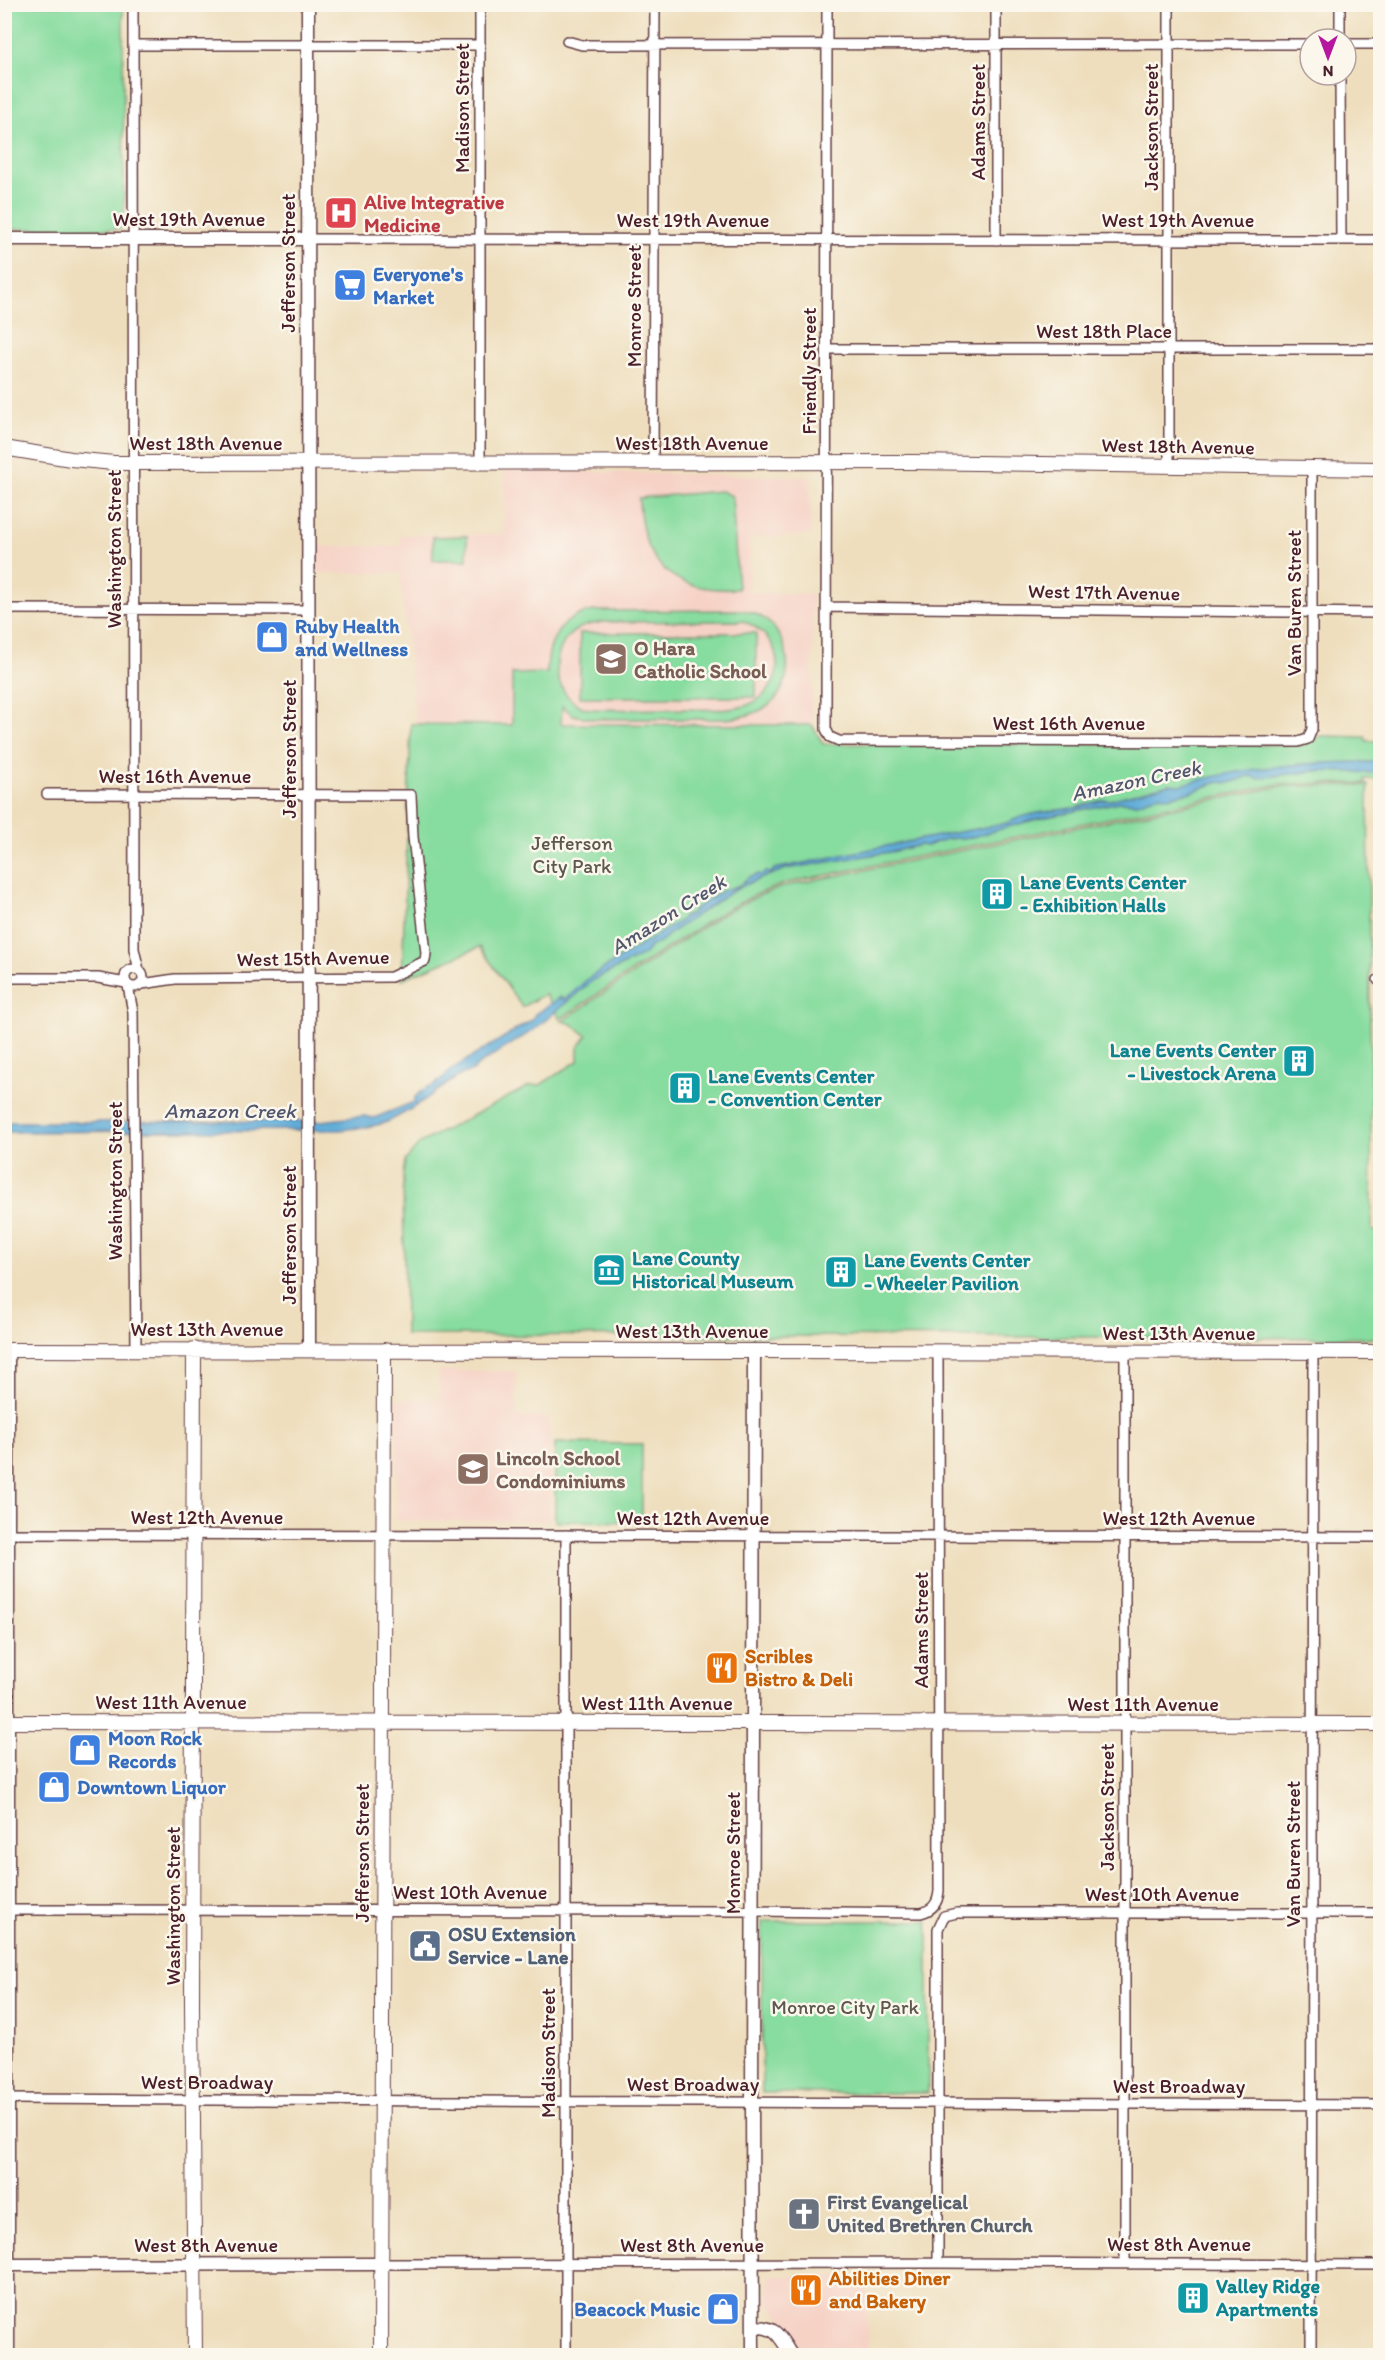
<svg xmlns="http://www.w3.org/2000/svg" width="1385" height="2360" font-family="Itim,sans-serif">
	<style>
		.built { fill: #f6d1c5 }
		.green { fill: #87dc9f; stroke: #687e65; stroke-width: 1.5; fill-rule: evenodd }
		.water { fill: #5eacd8; stroke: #546682; stroke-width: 1.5 }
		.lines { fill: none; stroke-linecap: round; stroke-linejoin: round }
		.minor-casing { stroke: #633c41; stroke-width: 12 }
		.tertiary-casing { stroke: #633c41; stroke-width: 15 }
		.secondary-casing { stroke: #633c41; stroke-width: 16 }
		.minor { stroke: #fff; stroke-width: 9 }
		.tertiary { stroke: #fff; stroke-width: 12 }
		.secondary { stroke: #fff; stroke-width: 14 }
		.labels { text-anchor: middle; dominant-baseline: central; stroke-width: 5; stroke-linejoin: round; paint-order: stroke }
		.street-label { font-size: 20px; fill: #4a1f2b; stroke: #fbf7ec }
		.health-label { font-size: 20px; font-weight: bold; fill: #be3a42; stroke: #fbf7ec; text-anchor: start }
		.shop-label { font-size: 20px; font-weight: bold; fill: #366cbe; stroke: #fbf7ec; text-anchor: start }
		.education-label { font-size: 20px; font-weight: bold; fill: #785e54; stroke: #fbf7ec; text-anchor: start }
		.park-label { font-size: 20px; fill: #5c584e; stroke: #fbf7ec }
		.culture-label { font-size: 20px; font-weight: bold; fill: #0d838f; stroke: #fbf7ec; text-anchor: start }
		.food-label { font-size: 20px; font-weight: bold; fill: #c56008; stroke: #fbf7ec; text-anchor: start }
		.service-label { font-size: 20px; font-weight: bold; fill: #4e5e75; stroke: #fbf7ec; text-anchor: start }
		.worship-label { font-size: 20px; font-weight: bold; fill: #5b616d; stroke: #fbf7ec; text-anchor: start }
		.water-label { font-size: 21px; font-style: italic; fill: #525770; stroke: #fbf7ec }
	</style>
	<rect width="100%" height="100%" fill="#fbf7ec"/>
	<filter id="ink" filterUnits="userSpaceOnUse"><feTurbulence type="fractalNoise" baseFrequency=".0167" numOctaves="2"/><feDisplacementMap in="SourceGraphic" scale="12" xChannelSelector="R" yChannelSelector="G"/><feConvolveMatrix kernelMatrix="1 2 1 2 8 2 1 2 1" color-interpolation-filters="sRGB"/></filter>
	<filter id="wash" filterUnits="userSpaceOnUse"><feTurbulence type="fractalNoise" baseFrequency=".008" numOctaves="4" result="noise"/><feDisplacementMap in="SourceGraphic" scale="24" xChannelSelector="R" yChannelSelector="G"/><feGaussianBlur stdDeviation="1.35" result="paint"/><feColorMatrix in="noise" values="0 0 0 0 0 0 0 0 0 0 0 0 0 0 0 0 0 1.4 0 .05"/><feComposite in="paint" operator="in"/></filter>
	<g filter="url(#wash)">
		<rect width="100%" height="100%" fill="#eedebd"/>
		<path class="built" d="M504,470L810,477L811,535L750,538L748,593L813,594L812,725L416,723L400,573H316V546H400V535L504,534Z
			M439,1371H516V1417H550V1521H396V1400L439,1399Z
			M769,2276H867L868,2355H808L768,2301Z"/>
		<path class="green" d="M4,5H123L124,226L119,229H5Z
			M721,491L732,496L738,589C673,593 641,564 639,498Z
			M467,536V560H433V537Z
			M738,610C790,612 807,689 759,711C735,722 707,719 681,719C652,719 622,719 593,719L573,715L562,706L561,724L812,725L823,744L1302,745L1321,736L1365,737L1366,741H1380V779H1365V783L1280,784L786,883L757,894L722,912L560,1019L545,994L522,1007L480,947L402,979L411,724L512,725V674L547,673C547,641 561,615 595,611ZM743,621C759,627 773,640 776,656C781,677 768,696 750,704C731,712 706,709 686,709C654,709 621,710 589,709C555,701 546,656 572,633C581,625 593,624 604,622Z
			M580,633H756V697H580Z
			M1368,785L1372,1231H1380V1338L405,1335L403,1175L405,1161L420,1143L529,1086L540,1085L578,1061V1048L587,1036L572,1024L562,1021L723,914L758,896L785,886L1282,786Z
			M555,1443L642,1444V1522L555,1521Z
			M762,1921H928V2093H762Z"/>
		<path class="water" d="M1380,762V773L1315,771L1258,778L1249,776L1230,783L1217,782L1192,792L1167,797L1159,795L1138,803L1119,802L1037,819L973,837L947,839L926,846L920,845L896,851L786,869L749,883L728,894L669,934L660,943L651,946L645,954L592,981L534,1030L478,1065L473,1071L463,1074C437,1089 415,1110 387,1122C372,1128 356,1128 340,1130L5,1132L4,1122L320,1121L364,1116L374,1118L414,1102L415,1097L427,1087L433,1086L455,1067L532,1020L535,1014L561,997L564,1000L590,977L681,920L683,917L693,913V910L722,891L740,885L749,877L758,874L762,875L766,871L770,874L774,869C849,854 924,837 999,825C1009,823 1016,818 1025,816C1041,812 1058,810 1074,808C1086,806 1098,799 1110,800L1169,784L1180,785C1245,766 1313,761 1380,762Z"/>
	</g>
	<g filter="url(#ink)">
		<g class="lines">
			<defs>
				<path id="minor" d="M133,4L134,949L139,970
					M480,4V463
					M827,4L826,729L830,737L839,741L1298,742L1308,739L1312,729V468
					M1169,4V466
					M1340,4V39
					M567,41L582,45L1310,44
					M1346,44H1380
					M133,45H480
					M1340,75L1341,240
					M308,239L1380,240
					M996,240V4
					M827,349H1380
					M653,463L655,4
					M827,607L1380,613
					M4,609L308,610
					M47,794L411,795L413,837L426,953L425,961L391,977L175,979L142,984
					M125 978a9 9 0 1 1 18 0a9 9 0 1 1-18 0Z
					M4,978H98L126,983
					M1378,980H1380
					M128,986L133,1012L136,1349
					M4,1534L1380,1537
					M4,1910L752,1911L921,1913C933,1910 938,1903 939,1891L938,1352
					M4,2099L1380,2105
					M938,2263V1929L944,1916L957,1913H1380
					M1125,2263V1352
					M381,2264L938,2263L1380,2265
					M566,2356V1535
					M1311,2356L1313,1353"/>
				<path id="tertiary" d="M308,4L309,1349
					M4,239H308
					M8,1350V2356
					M4,2265L381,2264
					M753,2327C778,2326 779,2337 792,2356
					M753,2356L752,2102L754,1350"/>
				<path id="secondary" d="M4,448L71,459L114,463L913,462L1380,469
					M194,1349L192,2005L195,2356
					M4,1350L1380,1352
					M4,1722L1380,1724
					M381,2356L384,1350"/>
			</defs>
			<use href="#minor" class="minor-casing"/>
			<use href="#tertiary" class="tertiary-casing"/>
			<use href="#secondary" class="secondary-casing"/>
			<use href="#minor" class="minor"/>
			<use href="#tertiary" class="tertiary"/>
			<use href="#secondary" class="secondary"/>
		</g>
	</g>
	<defs>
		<symbol id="hospital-square" viewBox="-11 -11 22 22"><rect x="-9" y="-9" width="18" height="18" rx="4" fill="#e0444e" stroke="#fbf7ec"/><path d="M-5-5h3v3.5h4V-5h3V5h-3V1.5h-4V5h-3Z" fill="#fff"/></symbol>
		<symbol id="supermarket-square" viewBox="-11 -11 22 22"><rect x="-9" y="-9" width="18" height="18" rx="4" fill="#3f7fe0" stroke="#fbf7ec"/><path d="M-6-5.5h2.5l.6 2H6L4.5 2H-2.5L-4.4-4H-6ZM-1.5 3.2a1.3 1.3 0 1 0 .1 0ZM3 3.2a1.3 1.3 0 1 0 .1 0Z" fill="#fff"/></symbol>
		<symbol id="shop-square" viewBox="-11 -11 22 22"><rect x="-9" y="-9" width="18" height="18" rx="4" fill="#3f7fe0" stroke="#fbf7ec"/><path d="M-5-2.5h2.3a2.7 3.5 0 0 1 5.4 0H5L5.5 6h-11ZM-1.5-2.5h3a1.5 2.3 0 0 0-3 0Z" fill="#fff"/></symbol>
		<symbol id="school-square" viewBox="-11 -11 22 22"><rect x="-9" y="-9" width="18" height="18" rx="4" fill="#8d6e63" stroke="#fbf7ec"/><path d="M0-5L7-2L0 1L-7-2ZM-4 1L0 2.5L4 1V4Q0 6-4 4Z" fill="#fff"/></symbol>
		<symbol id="building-square" viewBox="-11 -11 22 22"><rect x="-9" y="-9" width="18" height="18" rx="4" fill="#0f9aa8" stroke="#fbf7ec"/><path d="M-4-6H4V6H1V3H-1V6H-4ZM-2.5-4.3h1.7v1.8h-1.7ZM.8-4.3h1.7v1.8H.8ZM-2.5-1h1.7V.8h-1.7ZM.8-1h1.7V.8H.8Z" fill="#fff"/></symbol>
		<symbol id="museum-square" viewBox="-11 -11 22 22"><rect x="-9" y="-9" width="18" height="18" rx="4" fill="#0f9aa8" stroke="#fbf7ec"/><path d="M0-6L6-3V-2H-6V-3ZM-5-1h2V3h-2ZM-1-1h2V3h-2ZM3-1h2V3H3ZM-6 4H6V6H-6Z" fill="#fff"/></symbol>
		<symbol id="restaurant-square" viewBox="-11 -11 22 22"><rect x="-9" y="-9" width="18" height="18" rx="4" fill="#e8710a" stroke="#fbf7ec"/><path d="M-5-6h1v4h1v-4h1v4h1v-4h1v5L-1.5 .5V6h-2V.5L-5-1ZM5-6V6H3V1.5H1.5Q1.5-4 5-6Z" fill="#fff"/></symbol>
		<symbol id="civic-square" viewBox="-11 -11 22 22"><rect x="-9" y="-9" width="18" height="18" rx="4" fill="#5c6f8a" stroke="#fbf7ec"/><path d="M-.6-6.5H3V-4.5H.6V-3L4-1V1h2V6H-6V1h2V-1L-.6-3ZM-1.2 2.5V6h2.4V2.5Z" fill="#fff"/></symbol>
		<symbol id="church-square" viewBox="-11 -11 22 22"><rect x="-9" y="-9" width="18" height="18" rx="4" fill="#6b7280" stroke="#fbf7ec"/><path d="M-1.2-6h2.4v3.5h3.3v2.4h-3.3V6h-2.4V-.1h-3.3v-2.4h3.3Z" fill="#fff"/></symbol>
	</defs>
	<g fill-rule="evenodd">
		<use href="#hospital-square" x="322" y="194" width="38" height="38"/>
		<use href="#supermarket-square" x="331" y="266" width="38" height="38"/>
		<use href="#shop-square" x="253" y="618" width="38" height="38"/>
		<use href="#school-square" x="592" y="640" width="38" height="38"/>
		<use href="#building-square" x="978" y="875" width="38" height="38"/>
		<use href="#building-square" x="1280" y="1042" width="38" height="38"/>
		<use href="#building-square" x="666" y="1069" width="38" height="38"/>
		<use href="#museum-square" x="590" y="1251" width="38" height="38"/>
		<use href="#building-square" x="822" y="1253" width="38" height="38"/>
		<use href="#school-square" x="454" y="1450" width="38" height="38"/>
		<use href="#restaurant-square" x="703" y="1649" width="38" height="38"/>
		<use href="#shop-square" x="66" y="1731" width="38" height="38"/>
		<use href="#shop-square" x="35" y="1768" width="38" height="38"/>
		<use href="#civic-square" x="406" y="1927" width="38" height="38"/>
		<use href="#church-square" x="785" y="2195" width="38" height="38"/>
		<use href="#restaurant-square" x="787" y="2271" width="38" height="38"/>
		<use href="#building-square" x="1174" y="2279" width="38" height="38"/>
		<use href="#shop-square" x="704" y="2290" width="38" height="38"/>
	</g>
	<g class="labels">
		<g class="street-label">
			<text transform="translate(462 108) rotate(-90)">Madison Street</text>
			<text transform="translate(978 122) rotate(-90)">Adams Street</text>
			<text transform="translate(1151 127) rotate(-90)">Jackson Street</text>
			<text x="189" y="219">West 19th Avenue</text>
			<text x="693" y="220">West 19th Avenue</text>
			<text x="1178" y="220">West 19th Avenue</text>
			<text transform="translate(288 263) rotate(-90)">Jefferson Street</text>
			<text transform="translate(634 306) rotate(-90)">Monroe Street</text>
			<text x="1104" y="331">West 18th Place</text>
			<text transform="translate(809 371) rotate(-90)">Friendly Street</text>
			<text x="206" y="443">West 18th Avenue</text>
			<text x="692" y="443">West 18th Avenue</text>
			<text transform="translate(1178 446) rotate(1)">West 18th Avenue</text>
			<text transform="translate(114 549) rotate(-90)">Washington Street</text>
			<text transform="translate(1104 592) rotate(1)">West 17th Avenue</text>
			<text transform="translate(1294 603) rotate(-90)">Van Buren Street</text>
			<text x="1069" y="723">West 16th Avenue</text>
			<text transform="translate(289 749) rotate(-90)">Jefferson Street</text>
			<text x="175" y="776">West 16th Avenue</text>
			<text transform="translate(313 958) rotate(-1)">West 15th Avenue</text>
			<text transform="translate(115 1181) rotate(-90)">Washington Street</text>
			<text transform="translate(289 1235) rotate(-90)">Jefferson Street</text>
			<text x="207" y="1329">West 13th Avenue</text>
			<text x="692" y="1331">West 13th Avenue</text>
			<text x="1179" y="1333">West 13th Avenue</text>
			<text x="207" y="1517">West 12th Avenue</text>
			<text x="693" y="1518">West 12th Avenue</text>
			<text x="1179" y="1518">West 12th Avenue</text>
			<text transform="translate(921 1630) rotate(-90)">Adams Street</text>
			<text x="171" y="1702">West 11th Avenue</text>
			<text x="657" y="1703">West 11th Avenue</text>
			<text x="1143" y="1704">West 11th Avenue</text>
			<text transform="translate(1107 1807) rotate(-90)">Jackson Street</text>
			<text transform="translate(362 1853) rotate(-90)">Jefferson Street</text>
			<text transform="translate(733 1853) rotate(-90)">Monroe Street</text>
			<text transform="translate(1293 1854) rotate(-90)">Van Buren Street</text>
			<text x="470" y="1892">West 10th Avenue</text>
			<text x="1162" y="1894">West 10th Avenue</text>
			<text transform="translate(173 1906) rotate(-90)">Washington Street</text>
			<text transform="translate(548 2053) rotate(-90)">Madison Street</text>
			<text x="207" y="2082">West Broadway</text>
			<text x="693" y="2084">West Broadway</text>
			<text x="1179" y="2086">West Broadway</text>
			<text x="1179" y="2244">West 8th Avenue</text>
			<text x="206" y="2245">West 8th Avenue</text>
			<text x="692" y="2245">West 8th Avenue</text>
		</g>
		<g class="health-label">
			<text x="364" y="202">Alive Integrative<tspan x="364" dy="23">Medicine</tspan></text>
		</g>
		<g class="shop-label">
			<text x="373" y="274">Everyone's<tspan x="373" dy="23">Market</tspan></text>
			<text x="295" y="626">Ruby Health<tspan x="295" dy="23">and Wellness</tspan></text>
			<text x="108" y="1738">Moon Rock<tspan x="108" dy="23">Records</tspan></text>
			<text x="77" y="1787">Downtown Liquor</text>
			<text x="700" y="2309" text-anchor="end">Beacock Music</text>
		</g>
		<g class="education-label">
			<text x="634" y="648">O Hara<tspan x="634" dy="23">Catholic School</tspan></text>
			<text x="496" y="1458">Lincoln School<tspan x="496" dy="23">Condominiums</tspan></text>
		</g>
		<g class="park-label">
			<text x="572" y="843">Jefferson<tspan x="572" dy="23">City Park</tspan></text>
			<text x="845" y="2007">Monroe City Park</text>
		</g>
		<g class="culture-label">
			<text x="1020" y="882">Lane Events Center<tspan x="1020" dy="23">- Exhibition Halls</tspan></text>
			<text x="1276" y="1050" text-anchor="end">Lane Events Center<tspan x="1276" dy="23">- Livestock Arena</tspan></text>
			<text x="708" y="1076">Lane Events Center<tspan x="708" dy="23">- Convention Center</tspan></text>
			<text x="632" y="1258">Lane County<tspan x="632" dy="23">Historical Museum</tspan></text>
			<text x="864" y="1260">Lane Events Center<tspan x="864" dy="23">- Wheeler Pavilion</tspan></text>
			<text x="1216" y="2286">Valley Ridge<tspan x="1216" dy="23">Apartments</tspan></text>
		</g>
		<g class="food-label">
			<text x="745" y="1656">Scribles<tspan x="745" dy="23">Bistro &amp; Deli</tspan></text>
			<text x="829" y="2278">Abilities Diner<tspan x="829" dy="23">and Bakery</tspan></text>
		</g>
		<g class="service-label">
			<text x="448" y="1934">OSU Extension<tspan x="448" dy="23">Service - Lane</tspan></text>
		</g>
		<g class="worship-label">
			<text x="827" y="2202">First Evangelical<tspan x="827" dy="23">United Brethren Church</tspan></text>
		</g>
		<g class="water-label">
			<text transform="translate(1136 780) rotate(-12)">Amazon Creek</text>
			<text transform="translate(668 914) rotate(-32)">Amazon Creek</text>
			<text x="230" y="1110">Amazon Creek</text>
		</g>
	</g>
	<rect width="1385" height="2360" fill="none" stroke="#fbf7ec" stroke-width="24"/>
	<g transform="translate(1328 57) rotate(180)"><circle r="28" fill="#fbf7ec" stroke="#b4a19f" stroke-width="1.5"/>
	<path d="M0-4.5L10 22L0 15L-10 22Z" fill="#b5179e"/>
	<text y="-9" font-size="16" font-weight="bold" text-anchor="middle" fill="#4a1f2b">N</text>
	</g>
</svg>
